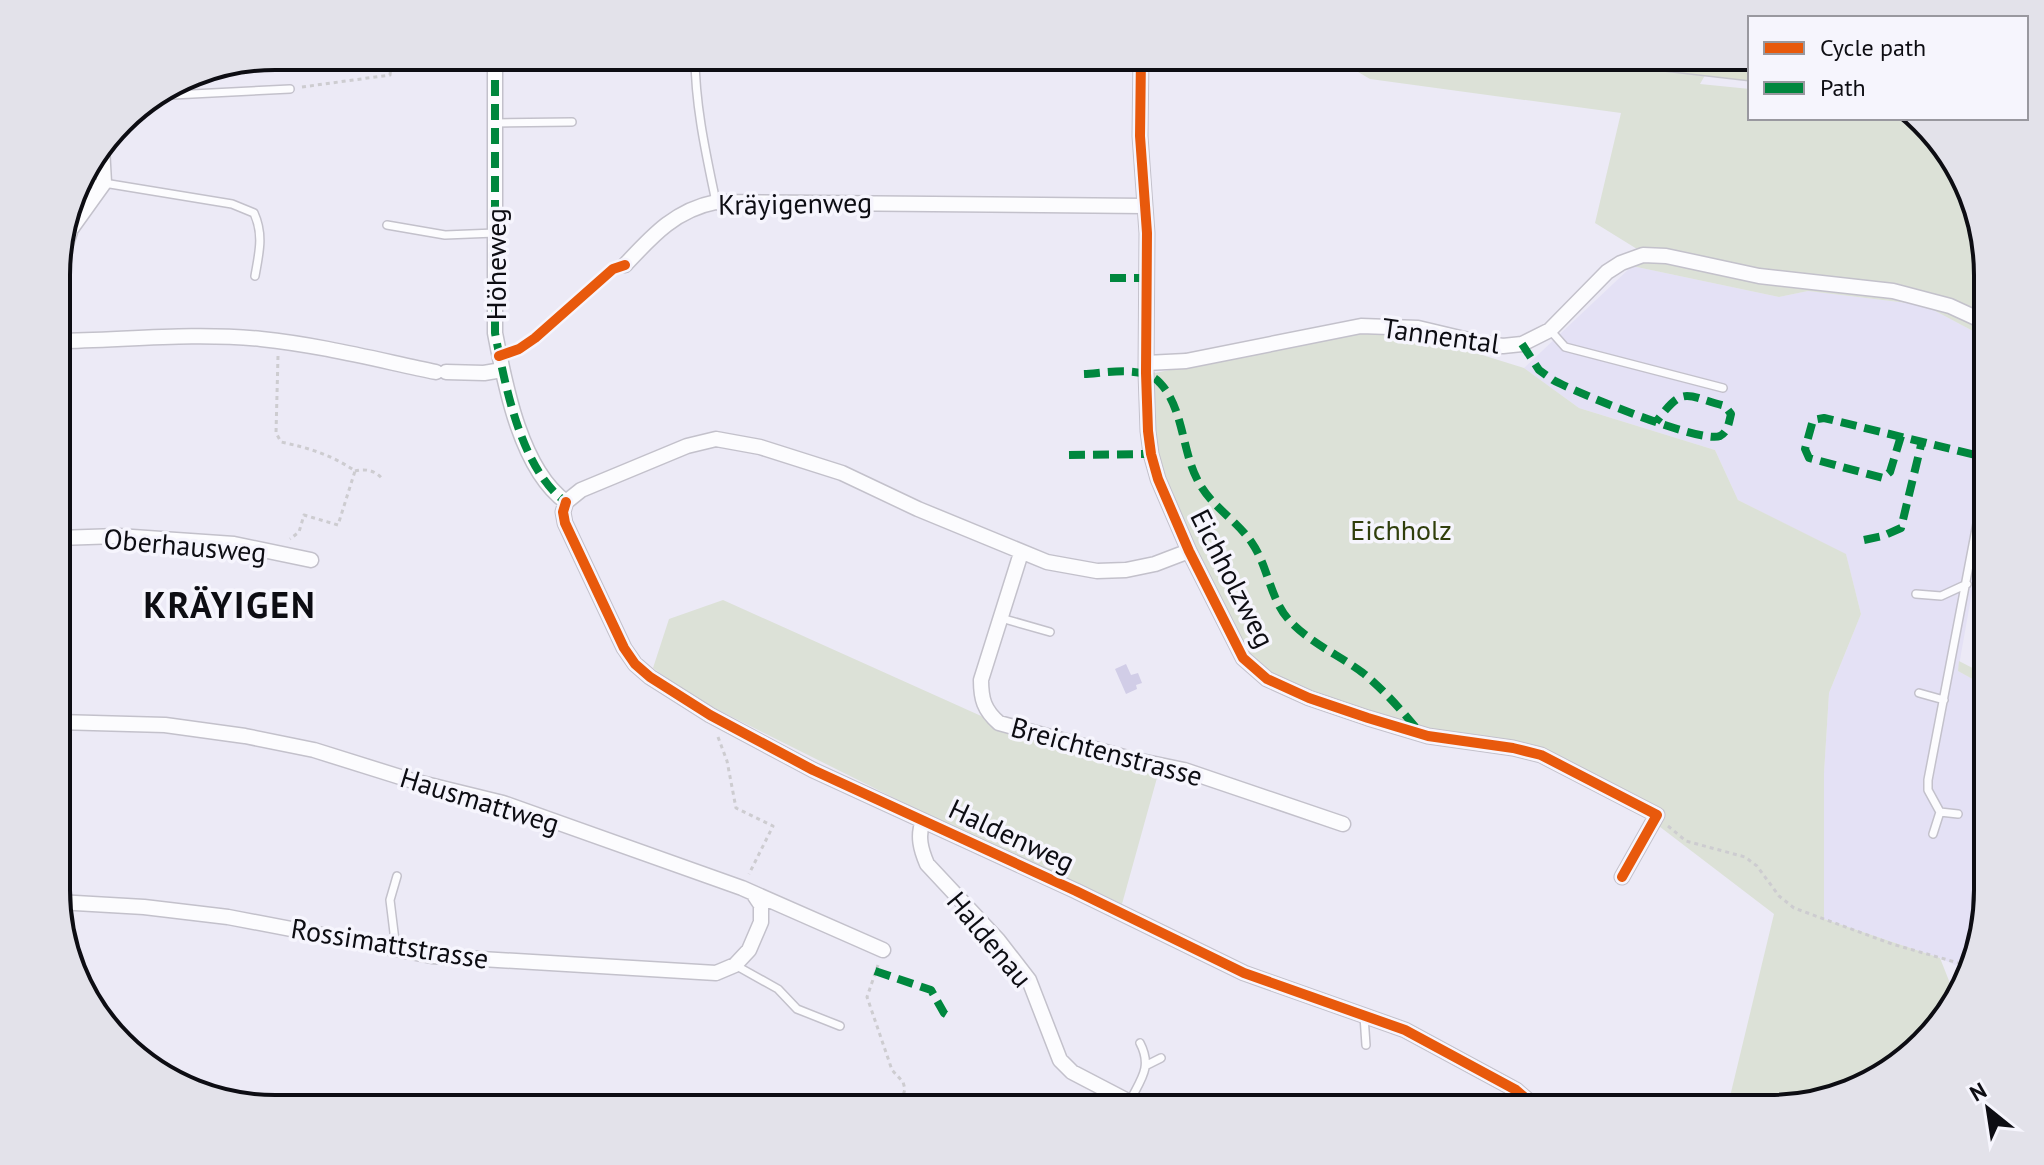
<svg xmlns="http://www.w3.org/2000/svg" width="2044" height="1165" font-family="'PT Sans',sans-serif">
	<style>
		.built { fill: #e4e1f5 }
		.green { fill: #dce1d7 }
		.water { fill: #d1cde7 }
		.lines { fill: none; stroke-linecap: round; stroke-linejoin: round }
		.service-casing { stroke: #c3c1cb; stroke-width: 10 }
		.minor-casing { stroke: #c3c1cb; stroke-width: 17 }
		.motorway-casing { stroke: #c7c7cd; stroke-width: 29 }
		.path { stroke: #cdccd0; stroke-width: 3; stroke-dasharray: 4 4; stroke-linecap: butt }
		.service { stroke: #fcfcfe; stroke-width: 7 }
		.minor { stroke: #fcfcfe; stroke-width: 14 }
		.motorway { stroke: #dce0d1; stroke-width: 26 }
		.quiet { stroke: #00873e; stroke-width: 8; stroke-dasharray: 16 8; stroke-linecap: butt }
		.cycleway-casing { stroke: #f6f5fd; stroke-width: 15 }
		.cycleway { stroke: #e8590c; stroke-width: 10 }
		.labels { text-anchor: middle; dominant-baseline: central; stroke-width: 7; stroke-linejoin: round; paint-order: stroke }
		.street-label { font-size: 28px; fill: #0d0d13; stroke: #f6f5fd }
		.park-label { font-size: 28px; fill: #303e0c; stroke: #f6f5fd }
		.district-label { font-size: 36px; font-weight: bold; letter-spacing: 2px; fill: #0d0d13; stroke: #f6f5fd }
		.rim { fill: none; stroke: #0d0d13; stroke-width: 4 }
	</style>
	<rect width="100%" height="100%" fill="#eceaf6"/>
	<path class="built" d="M1632,266L1779,297L1808,291L1924,305L1988,339V502L1958,671L1976,681L1988,703V904L1968,968H1961L1940,958L1824,919V773L1829,693L1861,614L1846,555L1738,500L1715,450L1579,408L1524,368Z"/>
	<path class="green" d="M1342,56H1716L1700,84L1750,89V118H1903L1925,129L1951,154L1987,260L1988,339L1924,305L1808,291L1779,297L1632,266L1637,249L1595,223L1621,113L1370,79L1341,62Z
		M1390,331L1434,340L1524,368L1579,408L1715,450L1738,500L1846,554L1861,614L1829,693L1824,773V919L1940,958L1957,1001L1879,1079L1783,1109H1727L1774,914L1630,804L1528,752L1393,725L1260,672L1239,647L1194,554L1153,449L1150,374L1331,337Z
		M723,600L999,724L1160,767L1122,904L908,805L694,698L653,668L669,619Z
		M1959,661L1988,676V703L1976,681L1958,671Z"/>
	<path class="water" d="M1126,664L1131,675L1138,673L1142,683L1136,685L1137,689L1126,694L1115,669Z"/>
	<g class="lines">
		<defs>
			<path id="service" d="M695,56C695,105 706,154 716,202
				M153,96L290,89
				M496,123L572,122
				M77,184L104,183L232,204L254,213C264,235 259,253 255,276
				M387,225L445,235L495,233
				M1550,330L1565,347L1723,388
				M1916,594L1941,596L1967,584
				M1001,618L1050,632
				M1919,693L1944,700
				M1940,812L1958,814
				M1933,834L1940,812L1928,790V780L1988,466
				M396,949L390,900L397,876
				M735,965L778,989L797,1009L840,1026
				M1364,1016L1366,1045
				M1147,1065L1161,1058
				M1129,1103C1140,1080 1153,1068 1140,1043"/>
			<path id="minor" d="M495,56V333C505,385 521,470 566,502
				M1141,56L1140,136L1147,233L1146,373L1148,431L1151,454L1158,479L1189,551L1243,658L1267,679L1309,698L1368,718L1428,736L1513,748L1541,755L1657,815L1622,877
				M625,265C652,236 675,210 716,202L1145,206
				M58,267L71,229L104,183L102,147
				M58,341C125,340 194,332 261,339C320,345 378,360 436,372
				M1146,363L1186,361L1361,326L1418,328L1481,343L1503,346L1522,344L1550,330L1607,272L1621,263L1643,255L1666,256L1759,276L1893,291L1950,306L1987,323
				M446,372L484,373L502,370
				M566,502L563,512L565,523L624,648L635,664L650,677L710,715L813,770L1076,891L1244,973L1405,1030L1516,1090L1538,1109
				M566,502L581,490L687,446L716,439L760,447L842,473L918,509L1047,562L1097,571L1126,570L1155,564L1189,551
				M58,538L118,536L234,544L311,560
				M1021,553L981,680C981,699 984,710 999,723L1131,759L1184,770L1343,824
				M58,722L165,725L245,736L314,750L413,781L503,803L742,888L883,950
				M923,821C917,836 921,850 927,864L998,940L1029,980L1060,1060L1072,1072L1143,1109
				M58,902L144,907L228,917L432,956L716,973L735,965L749,950L761,922V905L753,893"/>
			<path id="motorway" d="M1654,56L1750,67"/>
		</defs>
		<use href="#service" class="service-casing"/>
		<use href="#minor" class="minor-casing"/>
		<use href="#motorway" class="motorway-casing"/>
		<path class="path" d="M302,87L390,75L392,56
			M278,356L276,433L281,442C309,448 332,455 355,471L338,525L304,515L299,532L290,539
			M355,471C366,468 377,471 383,480
			M718,737L727,761L736,808L773,826L749,874
			M1668,826L1686,841L1745,857L1757,866L1779,896L1794,908L1892,944L1969,966
			M878,965L867,997L892,1070L903,1082L905,1089L899,1109"/>
		<use href="#service" class="service"/>
		<use href="#minor" class="minor"/>
		<use href="#motorway" class="motorway"/>
		<path class="quiet" d="M495,56V333C505,385 521,470 566,502
			M1110,278H1147
			M1522,344L1539,370L1553,380C1575,392 1701,444 1720,436C1728,432 1729,422 1731,414L1725,406C1684,395 1684,385 1656,422
			M1084,374C1106,373 1144,365 1160,383C1183,407 1182,450 1197,479C1210,506 1236,519 1252,543C1268,566 1270,599 1289,620C1310,643 1339,655 1363,673C1384,690 1401,710 1418,730
			M1901,436L1890,472L1883,478L1809,458L1805,449L1813,420L1824,418L1988,458
			M1069,455L1151,454
			M1864,540L1883,536L1901,528L1922,441
			M875,971L931,990L944,1013L952,1018"/>
		<defs>
			<path id="cycleway" d="M1141,56L1140,136L1147,233L1146,373L1148,431L1151,454L1158,479L1189,551L1243,658L1267,679L1309,698L1368,718L1428,736L1513,748L1541,755L1657,815L1622,877
				M499,356L519,349L535,338L613,269L625,265
				M566,502L563,512L565,523L624,648L635,664L650,677L710,715L813,770L1076,891L1244,973L1405,1030L1516,1090L1538,1109"/>
		</defs>
		<use href="#cycleway" class="cycleway-casing"/>
		<use href="#cycleway" class="cycleway"/>
	</g>
	<g class="labels">
		<g class="street-label">
			<text transform="translate(795 203) rotate(-1)">Kräyigenweg</text>
			<text transform="translate(495 264) rotate(-90)">Höheweg</text>
			<text transform="translate(1441 335) rotate(8)">Tannental</text>
			<text transform="translate(185 545) rotate(5)">Oberhausweg</text>
			<text transform="translate(1233 578) rotate(63)">Eichholzweg</text>
			<text transform="translate(1107 751) rotate(15)">Breichtenstrasse</text>
			<text transform="translate(480 800) rotate(17)">Hausmattweg</text>
			<text transform="translate(1012 835) rotate(25)">Haldenweg</text>
			<text transform="translate(990 939) rotate(50)">Haldenau</text>
			<text transform="translate(390 943) rotate(9)">Rossimattstrasse</text>
		</g>
		<g class="park-label">
			<text x="1401" y="529">Eichholz</text>
		</g>
		<g class="district-label">
			<text x="230" y="604">KRÄYIGEN</text>
		</g>
	</g>
	<path d="M0 0H2044V1165H0ZM275 70H1769A205 205 0 0 1 1974 275V890A205 205 0 0 1 1769 1095H275A205 205 0 0 1 70 890V275A205 205 0 0 1 275 70Z" fill="#e3e2ea" fill-rule="evenodd"/>
	<path class="rim" d="M275 70H1769A205 205 0 0 1 1974 275V890A205 205 0 0 1 1769 1095H275A205 205 0 0 1 70 890V275A205 205 0 0 1 275 70Z"/>
	<rect x="1748" y="16" width="280" height="104" fill="#f6f5fd" stroke="#99989f" stroke-width="2"/>
	<rect x="1764" y="42" width="40" height="12" fill="#e8590c" stroke="#99989f" stroke-width="2"/>
	<text x="1820" y="56" font-size="24" fill="#0d0d13">Cycle path</text>
	<rect x="1764" y="82" width="40" height="12" fill="#00873e" stroke="#99989f" stroke-width="2"/>
	<text x="1820" y="96" font-size="24" fill="#0d0d13">Path</text>
	<g transform="translate(1988 1109) rotate(330)" stroke="#f6f5fd" stroke-width="6" paint-order="stroke">
	<path d="M0-6L14 30L0 20L-14 30Z" fill="#0d0d13"/>
	<text y="-12" font-size="22" font-weight="bold" text-anchor="middle" fill="#0d0d13">N</text>
	</g>
</svg>
